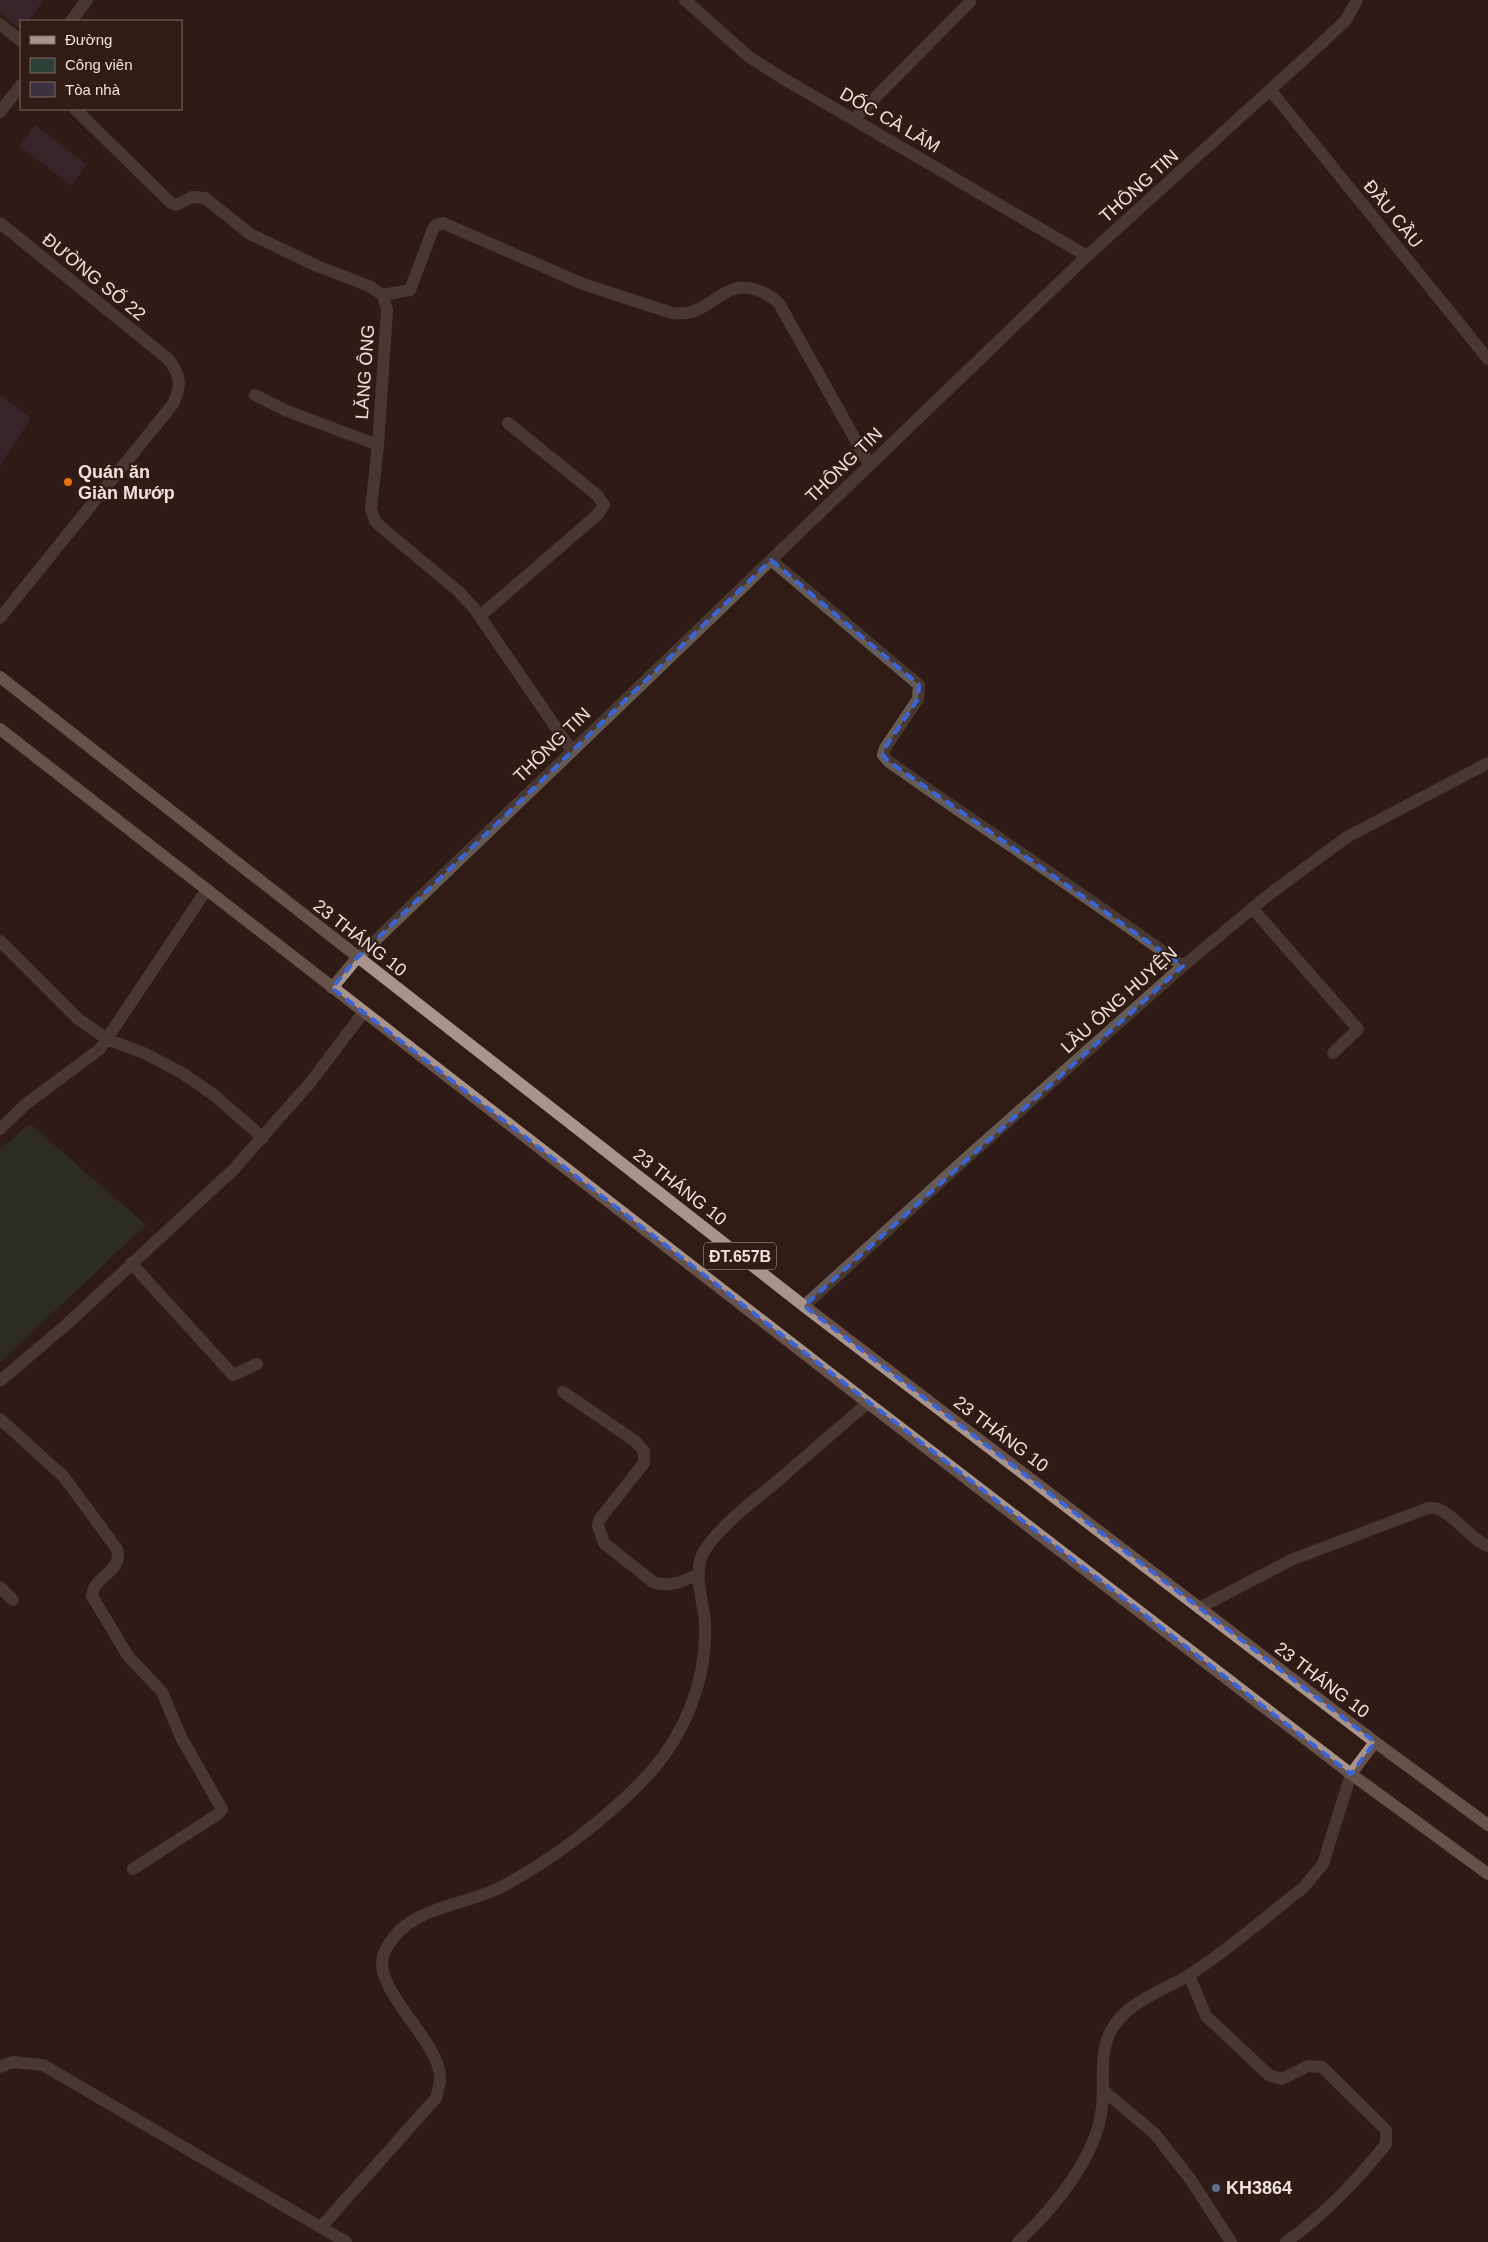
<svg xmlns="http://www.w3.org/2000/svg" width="1488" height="2242" font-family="Arial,sans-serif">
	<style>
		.green { fill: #2c4236 }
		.building { fill: #3e3142 }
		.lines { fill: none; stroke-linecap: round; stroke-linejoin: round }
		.minor { stroke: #655b56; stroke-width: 12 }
		.major { stroke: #a8948a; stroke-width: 12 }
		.marked { fill: none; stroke: #3c64d9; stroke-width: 4; stroke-dasharray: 10 6; stroke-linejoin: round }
		.food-dot { fill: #e8710a; stroke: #301c15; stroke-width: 2 }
		.service-dot { fill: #5c6f8a; stroke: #301c15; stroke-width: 2 }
		.labels { text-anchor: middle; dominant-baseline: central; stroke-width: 4.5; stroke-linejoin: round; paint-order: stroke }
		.shield { fill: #301c15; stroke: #b6a6a0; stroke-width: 1 }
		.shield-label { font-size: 16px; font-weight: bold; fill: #efe1dc }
		.street-label { font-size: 18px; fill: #efe1dc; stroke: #301c15 }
		.poi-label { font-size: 18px; font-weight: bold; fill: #efe1dc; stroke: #301c15; text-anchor: start }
	</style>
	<rect width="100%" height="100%" fill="#301c15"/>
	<path class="green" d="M30,1124L146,1225L0,1362V1149Z"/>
	<path class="building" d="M0,0H44L28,21H21V30L0,13Z
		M35,125L87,165L71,185L19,146Z
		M0,395L31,418L0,465Z"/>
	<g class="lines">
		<path class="minor" d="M685,0L748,56L779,76L1087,256
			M71,21L87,0
			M0,24L21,41
			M1271,91L1488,359
			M75,109L171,203L176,205L192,197L205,198L250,234L317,266L369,286L383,295L387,310L378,445L371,509L375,521L381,527L458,591L474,608L572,751
			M0,112L21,85
			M854,119L970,2
			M0,223L167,358C181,374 182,385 173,404L0,618
			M383,295L410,290L433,229L436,225L443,223L583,284L672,313C699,317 709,300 731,290C747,283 770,293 780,305L869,464
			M255,395L287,411L378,445
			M771,560L919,685L918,699L885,748L883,755L888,761C985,830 1086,895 1183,966
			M480,616L597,515L604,505L597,495L508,423
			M1252,908L1358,1029L1333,1053
			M0,941L77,1018L107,1039L146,1054L182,1073L214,1095L263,1138
			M357,958L1087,256L1325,40L1346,20L1357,0
			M0,1129L26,1104L100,1049L207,889
			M131,1263L233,1375L257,1364
			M804,1306L971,1154L1183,966L1267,896L1347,837L1488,763
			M0,1381L67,1324L233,1170L310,1083L363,1013
			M563,1392L635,1441L644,1451V1463L599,1520L598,1526L604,1543L653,1582C671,1588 683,1581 699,1574
			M0,1419L64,1477L117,1549C124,1572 93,1576 92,1596L128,1656L162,1692L181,1737L222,1809L218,1814L133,1869
			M0,1587L13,1600
			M1199,1608L1291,1560L1428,1508C1449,1505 1468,1539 1488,1546
			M1189,1975L1206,2016L1269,2075L1282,2079L1308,2066L1322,2067L1386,2130V2144C1359,2178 1322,2217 1286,2242
			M0,2067L13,2062L43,2065L346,2242
			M1103,2090L1155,2134L1191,2180L1231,2242
			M321,2227L436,2098C438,2090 441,2082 440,2075C436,2037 370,1987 384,1953C406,1904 464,1908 505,1885C553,1859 606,1819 644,1779C684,1738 707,1681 705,1624C704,1604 694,1577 701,1558C709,1535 754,1500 774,1484C805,1457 836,1430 868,1403
			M1018,2242C1053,2209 1097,2157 1102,2107C1105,2081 1098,2052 1112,2029C1128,2001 1163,1991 1189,1975C1229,1950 1265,1917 1303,1888L1323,1864L1351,1774"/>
		<path class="major" d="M0,677L804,1306L1375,1742L1488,1825
			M0,729L868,1403L1351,1774L1488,1874
			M332,988L357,958
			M1351,1774L1375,1742"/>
	</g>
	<path d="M0 0H1488V2242H0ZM771,560L919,685L918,699L885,748L883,755L888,761L1183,966L804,1306L1375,1742L1351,1774L332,988L357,958Z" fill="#301c15" fill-opacity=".55" fill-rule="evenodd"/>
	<path class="marked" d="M771,560L919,685L918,699L885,748L883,755L888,761L1183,966L804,1306L1375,1742L1351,1774L332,988L357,958Z"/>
	<circle class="food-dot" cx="68" cy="482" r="5"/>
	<circle class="service-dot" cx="1216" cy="2188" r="5"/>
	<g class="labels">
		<rect class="shield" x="704" y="1242.5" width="72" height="27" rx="4"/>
		<g class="shield-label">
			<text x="740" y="1256">ĐT.657B</text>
		</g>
		<g class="street-label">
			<text transform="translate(890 120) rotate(30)">DỐC CÀ LĂM</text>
			<text transform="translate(1139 186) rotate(-42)">THÔNG TIN</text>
			<text transform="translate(1393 214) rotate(51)">ĐẦU CẦU</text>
			<text transform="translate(94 277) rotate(39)">ĐƯỜNG SỐ 22</text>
			<text transform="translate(365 372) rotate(-86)">LĂNG ÔNG</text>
			<text transform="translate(844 465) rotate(-44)">THÔNG TIN</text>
			<text transform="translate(552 745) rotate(-44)">THÔNG TIN</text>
			<text transform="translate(360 938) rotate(38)">23 THÁNG 10</text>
			<text transform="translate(1119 1000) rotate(-42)">LẦU ÔNG HUYỆN</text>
			<text transform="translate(680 1187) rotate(38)">23 THÁNG 10</text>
			<text transform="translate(1001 1434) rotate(37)">23 THÁNG 10</text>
			<text transform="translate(1322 1680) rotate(37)">23 THÁNG 10</text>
		</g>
		<g class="poi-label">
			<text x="78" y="472">Quán ăn<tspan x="78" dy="21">Giàn Mướp</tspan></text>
			<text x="1226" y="2188">KH3864</text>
		</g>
	</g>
	<rect x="20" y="20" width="162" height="90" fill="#301c15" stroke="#7c6b65"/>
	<rect x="30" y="36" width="25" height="8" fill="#a8948a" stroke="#7c6b65"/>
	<text x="65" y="45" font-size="15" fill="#efe1dc">Đường</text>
	<rect x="30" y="58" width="25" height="15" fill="#2c4236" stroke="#7c6b65"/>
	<text x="65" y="70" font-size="15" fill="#efe1dc">Công viên</text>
	<rect x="30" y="82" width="25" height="15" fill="#3e3142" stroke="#7c6b65"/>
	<text x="65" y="95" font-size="15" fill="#efe1dc">Tòa nhà</text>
</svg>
